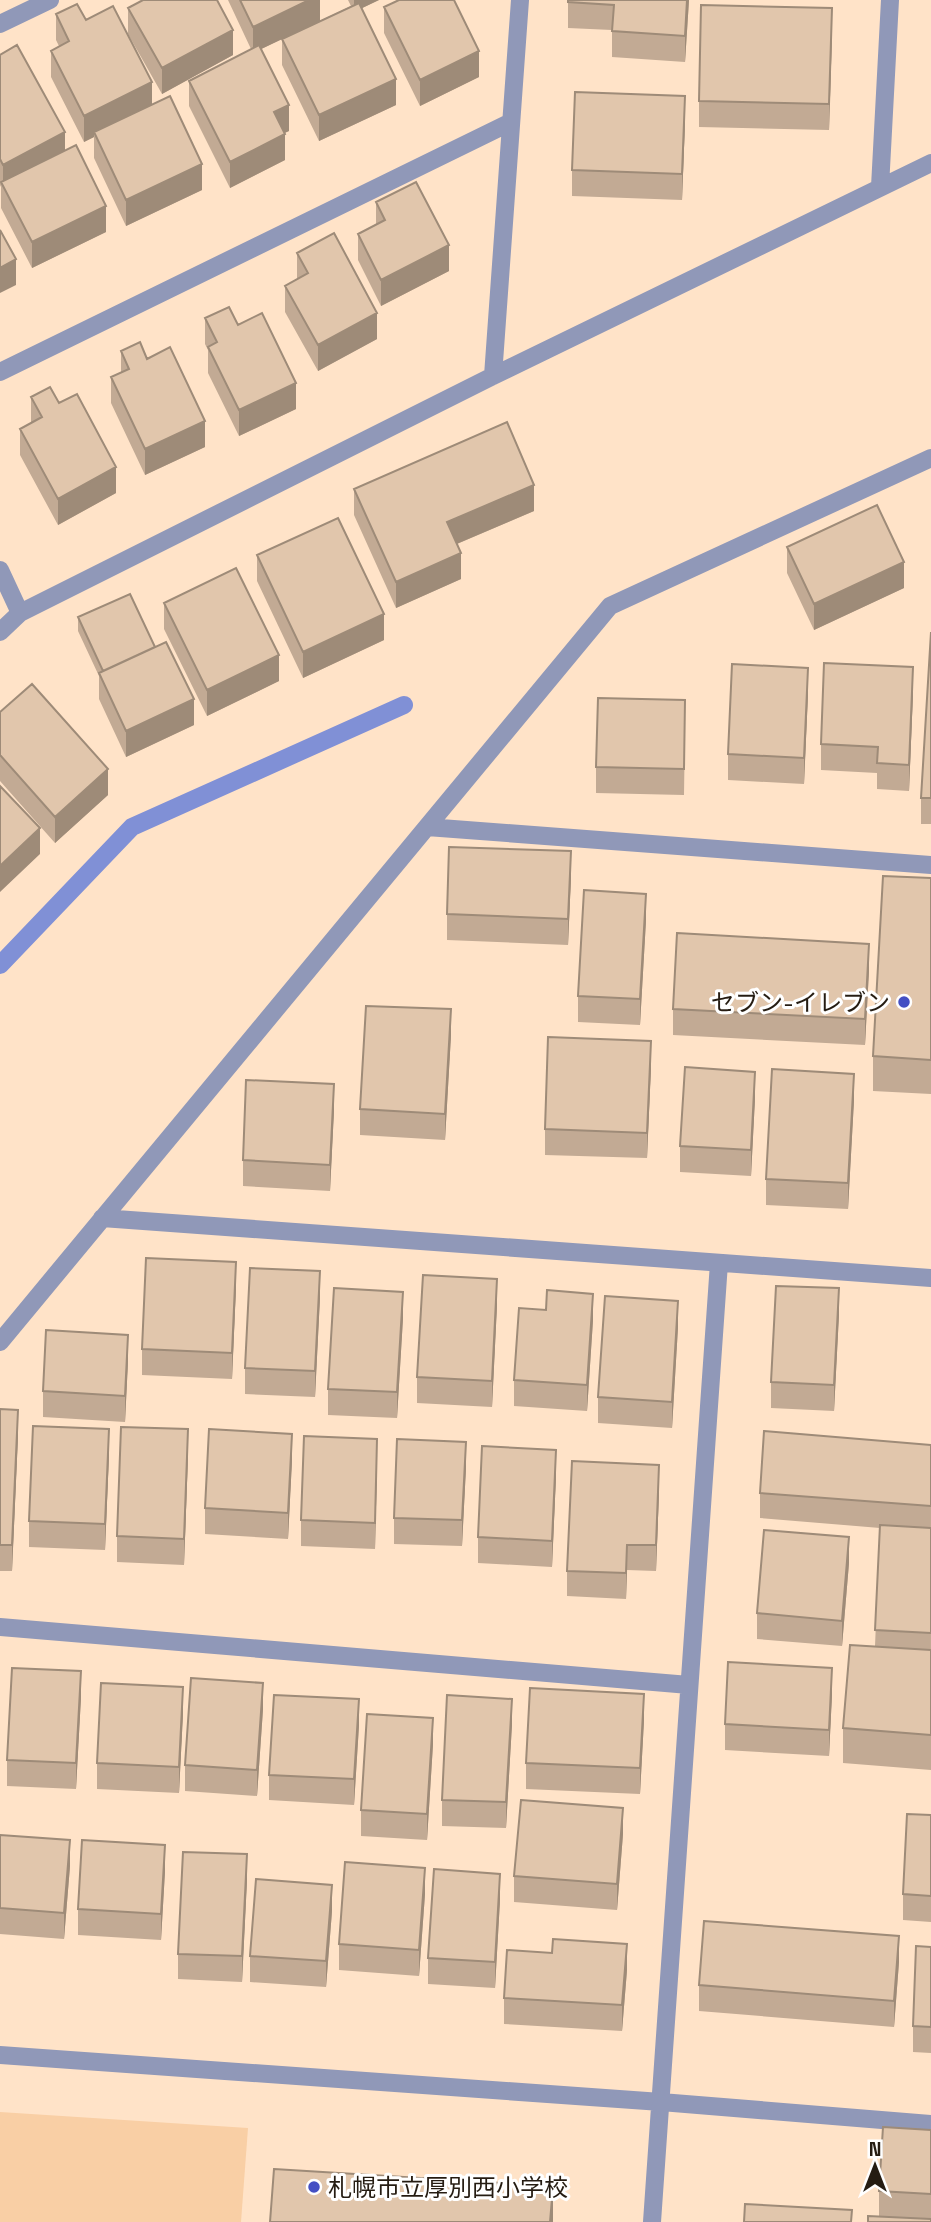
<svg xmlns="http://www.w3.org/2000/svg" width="931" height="2222" font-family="'Space Grotesk','Noto Sans JP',sans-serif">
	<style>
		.green { fill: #f9cfa5 }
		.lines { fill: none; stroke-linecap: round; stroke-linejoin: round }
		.stream { stroke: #8090d6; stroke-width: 18 }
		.street { stroke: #9098b8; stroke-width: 18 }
		.wall { fill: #c2aa94 }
		.shaded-wall { fill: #9e8b78 }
		.building { fill: #e1c6ac; stroke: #9e8b78; stroke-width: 2 }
		.poi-dot { fill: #444fc3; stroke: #fff; stroke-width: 2.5 }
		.labels { text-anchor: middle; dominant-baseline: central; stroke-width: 6; stroke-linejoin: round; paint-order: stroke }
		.poi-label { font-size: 24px; fill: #251c12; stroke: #fff; text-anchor: end }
	</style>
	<rect width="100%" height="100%" fill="#ffe3c8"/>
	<path class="green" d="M0,2112L248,2128L241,2222H0Z"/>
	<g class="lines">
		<path class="stream" d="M0,965L132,827L404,705"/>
		<path class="street" d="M0,24L50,0
			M880,187L890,0
			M0,372L511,122
			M493,376L520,0
			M0,570L20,613
			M0,632L20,613L493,376L931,163
			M427,827L931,865
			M102,1218L931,1278
			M0,1342L610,606L931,458
			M0,1627L689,1685
			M0,2055L661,2102L931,2124
			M652,2222L719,1263"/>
	</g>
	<path class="wall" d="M228,0H320V21L261,49L289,131L284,133L285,160L230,188L189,106V81L251,49Z
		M348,0H379L362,8L396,105L319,141L282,65V39L351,6Z
		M568,0H689L685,62L612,57V30L568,28Z
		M384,7L479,77L420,106L384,33Z
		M128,8L233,55L162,94L128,34Z
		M56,14L86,20L152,105L202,190L126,226L94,158V137L84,142L51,77V51L59,46L56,40Z
		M832,34L829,130L699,127V101Z
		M0,55L65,151L106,232L32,268L1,208V187L0,185Z
		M685,122L682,200L572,196V170Z
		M376,202L449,271L381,306L358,260V234L376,225Z
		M297,253L377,339L318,371L285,312V286L297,279Z
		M205,318L238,325L296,409L239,436L208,373V350L205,344Z
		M121,351L147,359L205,447L145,475L111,403V377L121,373Z
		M31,397L116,493L58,525L20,455V429L31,423Z
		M354,489L534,511L457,544L461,579L396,608L354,515Z
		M787,547L904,588L814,630L787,573Z
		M257,555L384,640L303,678L257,581Z
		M164,603L279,681L207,716L164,629Z
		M78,617L155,647L194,725L126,757L99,699V676L78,631Z
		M931,632V824H921V798Z
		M913,693L909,791L877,789V773L821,770V744Z
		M808,694L804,784L728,780V754Z
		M0,712L108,795L55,843L0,781Z
		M685,726L684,795L596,793V767Z
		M571,877L568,945L447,940V914Z
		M931,878V1094L873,1091V1056Z
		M646,920L640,1025L578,1022V996Z
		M869,970L865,1045L673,1035V1009Z
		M451,1035L445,1140L360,1135V1109Z
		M651,1067L647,1158L545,1155V1129Z
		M755,1098L751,1176L680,1172V1146Z
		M854,1100L848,1209L766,1205V1179Z
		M334,1110L330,1191L243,1186V1160Z
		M236,1287L232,1379L142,1375V1349Z
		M320,1297L315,1397L245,1394V1368Z
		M497,1305L492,1407L417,1403V1377Z
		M839,1314L834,1411L771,1408V1382Z
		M403,1318L397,1418L328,1415V1389Z
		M593,1320L587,1411L514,1406V1380Z
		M678,1327L672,1428L598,1423V1397Z
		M128,1361L125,1422L43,1417V1391Z
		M0,1409L18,1436L12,1571H0Z
		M931,1445V1770L843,1763V1728L875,1646L880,1528L760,1518V1493Z
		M109,1455L105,1550L29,1547V1521Z
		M188,1455L184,1565L117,1562V1536Z
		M292,1460L288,1539L205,1534V1508Z
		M377,1465L375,1549L301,1546V1520Z
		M466,1467L462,1546L394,1544V1518Z
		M556,1476L552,1567L478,1563V1537Z
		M659,1491L656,1571L627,1570L626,1599L567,1596V1571Z
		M849,1563L842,1646L757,1639V1613Z
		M832,1694L829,1756L725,1750V1724Z
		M81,1697L76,1789L7,1786V1760Z
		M263,1709L257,1796L185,1791V1765Z
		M183,1713L179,1793L97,1789V1763Z
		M644,1720L640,1794L526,1789V1763Z
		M512,1724L506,1828L442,1826V1800Z
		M359,1725L354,1805L269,1800V1775Z
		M433,1744L427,1840L361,1836V1810Z
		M931,1815V1922L903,1920V1894Z
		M623,1834L617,1910L514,1902V1876Z
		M0,1835L70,1866L64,1939L0,1934Z
		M165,1871L161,1940L78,1935V1909Z
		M247,1880L242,1982L178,1979V1954Z
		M425,1894L419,1976L339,1970V1944Z
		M500,1900L495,1988L428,1984V1958Z
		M332,1911L326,1987L250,1982V1956Z
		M931,1947V2053L913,2052V2026Z
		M552,1953L627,1970L622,2031L504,2024V1998Z
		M899,1962L894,2027L699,2011V1985Z
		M931,2130V2222L879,2217V2191Z"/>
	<path class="shaded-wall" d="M309,0H320V21L253,53V27Z
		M354,0H379L354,12Z
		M687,0H689L685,62V36Z
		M832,8V34L829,130V104Z
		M233,30V55L162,94V68Z
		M479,51V77L420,106V80Z
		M396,79V105L319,141V115Z
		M152,82V107L94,132V137L84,142V116Z
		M685,96V122L682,200V174Z
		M289,105V131L274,138V112Z
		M65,132V158L3,186V165Z
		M285,134V160L230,188V162Z
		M202,164V190L126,226V200Z
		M106,206V232L32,268V242Z
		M449,245V271L381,306V280Z
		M16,259V285L0,293V268Z
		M377,313V339L318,371V345Z
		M296,383V409L239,436V410Z
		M205,421V447L145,475V449Z
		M116,467V493L58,525V499Z
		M534,485V511L447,548V522Z
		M461,553V579L396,608V582Z
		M904,562V588L814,630V604Z
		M384,614V640L303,678V652Z
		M279,655V681L207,716V690Z
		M913,667V693L909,791V765Z
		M808,668V694L804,784V758Z
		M194,699V725L126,757V731Z
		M108,769V795L55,843V817Z
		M40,828V854L0,892V866Z
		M571,851V877L568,945V919Z
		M646,894V920L640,1025V999Z
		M869,944V970L865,1045V1019Z
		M451,1009V1035L445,1140V1114Z
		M651,1041V1067L647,1158V1133Z
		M755,1072V1098L751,1176V1150Z
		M854,1074V1100L848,1209V1183Z
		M334,1084V1110L330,1191V1165Z
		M236,1262V1287L232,1379V1353Z
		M320,1271V1297L315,1397V1371Z
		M497,1279V1305L492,1407V1381Z
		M839,1288V1314L834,1411V1385Z
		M403,1292V1318L397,1418V1392Z
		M593,1294V1320L587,1411V1385Z
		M678,1301V1327L672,1428V1402Z
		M128,1335V1361L125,1422V1396Z
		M18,1410V1436L12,1571V1545Z
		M109,1429V1455L105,1550V1524Z
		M188,1429V1455L184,1565V1539Z
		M292,1434V1460L288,1539V1513Z
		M377,1439V1465L375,1549V1523Z
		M466,1442V1467L462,1546V1520Z
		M556,1450V1476L552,1567V1541Z
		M659,1465V1491L656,1571V1545Z
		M849,1537V1563L842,1646V1621Z
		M627,1545V1570L626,1599V1573Z
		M832,1668V1694L829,1756V1730Z
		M81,1671V1697L76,1789V1763Z
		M263,1683V1709L257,1796V1770Z
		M183,1687V1713L179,1793V1767Z
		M644,1694V1720L640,1794V1768Z
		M359,1699V1725L354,1805V1779Z
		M512,1699V1724L506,1828V1802Z
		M433,1718V1744L427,1840V1814Z
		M623,1808V1834L617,1910V1884Z
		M70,1840V1866L64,1939V1913Z
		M165,1845V1871L161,1940V1914Z
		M247,1854V1880L242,1982V1956Z
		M425,1868V1894L419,1976V1950Z
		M500,1874V1900L495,1988V1962Z
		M332,1885V1911L326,1987V1961Z
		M899,1936V1962L894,2027V2001Z
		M627,1944V1970L622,2031V2005Z
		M553,2186V2222H550Z"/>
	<path class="building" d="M143,0H217L233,30L162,68L128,8Z
		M240,0H309L253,27Z
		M399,0H454L479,51L420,80L384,7Z
		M568,0H687L685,36L612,31L614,5L568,2Z
		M359,3L396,79L319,115L282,39Z
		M77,4L86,20L113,6L152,82L84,116L51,51L69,41L56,14Z
		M701,5L832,8L829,104L699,101Z
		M17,45L65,132L3,165L0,159V55Z
		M259,45L289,105L274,112L285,134L230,162L189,81Z
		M575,92L685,96L682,174L572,170Z
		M170,96L202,164L126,200L94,132Z
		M76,145L106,206L32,242L1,182Z
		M416,182L449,245L381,280L358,234L385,220L376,202Z
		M0,230L16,259L0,268Z
		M334,233L377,313L318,345L285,286L308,273L297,253Z
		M229,307L238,325L262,313L296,383L239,410L208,347L217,342L205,318Z
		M140,342L147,359L170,347L205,421L145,449L111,377L129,369L121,351Z
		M50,387L59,403L77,394L116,467L58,499L20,429L42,417L31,397Z
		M507,422L534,485L447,522L461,553L396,582L354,489Z
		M877,505L904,562L814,604L787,547Z
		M338,518L384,614L303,652L257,555Z
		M236,568L279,655L207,690L164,603Z
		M130,594L155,647L103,671L78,617Z
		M931,632V798H921Z
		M166,642L194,699L126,731L99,673Z
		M824,663L913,667L909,765L877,763L878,747L821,744Z
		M732,664L808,668L804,758L728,754Z
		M32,684L108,769L55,817L0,755V712Z
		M598,698L685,700L684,769L596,767Z
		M0,786L40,828L0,866Z
		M449,847L571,851L568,919L447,914Z
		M883,876L931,878V1060L873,1056Z
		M584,890L646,894L640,999L578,996Z
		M677,933L869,944L865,1019L673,1009Z
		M366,1006L451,1009L445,1114L360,1109Z
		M548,1037L651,1041L647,1133L545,1129Z
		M685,1067L755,1072L751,1150L680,1146Z
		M772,1069L854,1074L848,1183L766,1179Z
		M246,1080L334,1084L330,1165L243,1160Z
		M146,1258L236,1262L232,1353L142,1349Z
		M250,1268L320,1271L315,1371L245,1368Z
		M423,1275L497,1279L492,1381L417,1377Z
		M776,1286L839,1288L834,1385L771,1382Z
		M334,1288L403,1292L397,1392L328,1389Z
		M547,1290L593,1294L587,1385L514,1380L519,1308L546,1310Z
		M605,1296L678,1301L672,1402L598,1397Z
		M46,1330L128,1335L125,1396L43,1391Z
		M0,1409L18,1410L12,1545H0Z
		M33,1426L109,1429L105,1524L29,1521Z
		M121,1427L188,1429L184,1539L117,1536Z
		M209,1429L292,1434L288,1513L205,1508Z
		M764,1431L931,1445V1506L760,1493Z
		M304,1436L377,1439L375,1523L301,1520Z
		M397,1439L466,1442L462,1520L394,1518Z
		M482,1446L556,1450L552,1541L478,1537Z
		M572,1461L659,1465L656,1545H627L626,1573L567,1571Z
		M880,1525L931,1528V1633L875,1630Z
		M764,1530L849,1537L842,1621L757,1613Z
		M850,1645L931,1650V1735L843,1728Z
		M728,1662L832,1668L829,1730L725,1724Z
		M12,1668L81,1671L76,1763L7,1760Z
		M191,1678L263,1683L257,1770L185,1765Z
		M101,1683L183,1687L179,1767L97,1763Z
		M530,1688L644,1694L640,1768L526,1763Z
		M274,1695L359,1699L354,1779L269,1775Z
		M447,1695L512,1699L506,1802L442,1800Z
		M367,1714L433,1718L427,1814L361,1810Z
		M521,1800L623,1808L617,1884L514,1876Z
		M907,1814L931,1815V1896L903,1894Z
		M0,1835L70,1840L64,1913L0,1908Z
		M82,1840L165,1845L161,1914L78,1909Z
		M183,1852L247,1854L242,1956L178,1954Z
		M345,1862L425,1868L419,1950L339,1944Z
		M434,1869L500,1874L495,1962L428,1958Z
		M256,1879L332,1885L326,1961L250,1956Z
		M704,1921L899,1936L894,2001L699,1985Z
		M553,1939L627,1944L622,2005L504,1998L507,1950L552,1953Z
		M916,1946L931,1947V2027L913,2026Z
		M883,2127L931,2130V2194L879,2191Z
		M274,2169L553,2186L550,2222H270Z
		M745,2204L852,2210L851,2222H744Z
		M868,2216L931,2219V2222H868Z"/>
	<g class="poi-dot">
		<circle cx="904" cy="1002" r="7"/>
		<circle cx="314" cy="2187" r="7"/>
	</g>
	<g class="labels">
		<g class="poi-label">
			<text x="890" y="1002">セブン-イレブン</text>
			<text x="328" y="2187" text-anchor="start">札幌市立厚別西小学校</text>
		</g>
	</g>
	<g transform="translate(875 2166)" stroke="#ffffff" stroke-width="5" paint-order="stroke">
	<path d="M0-5L12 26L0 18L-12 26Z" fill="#251c12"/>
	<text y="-10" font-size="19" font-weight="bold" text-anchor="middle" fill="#251c12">N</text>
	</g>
</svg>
